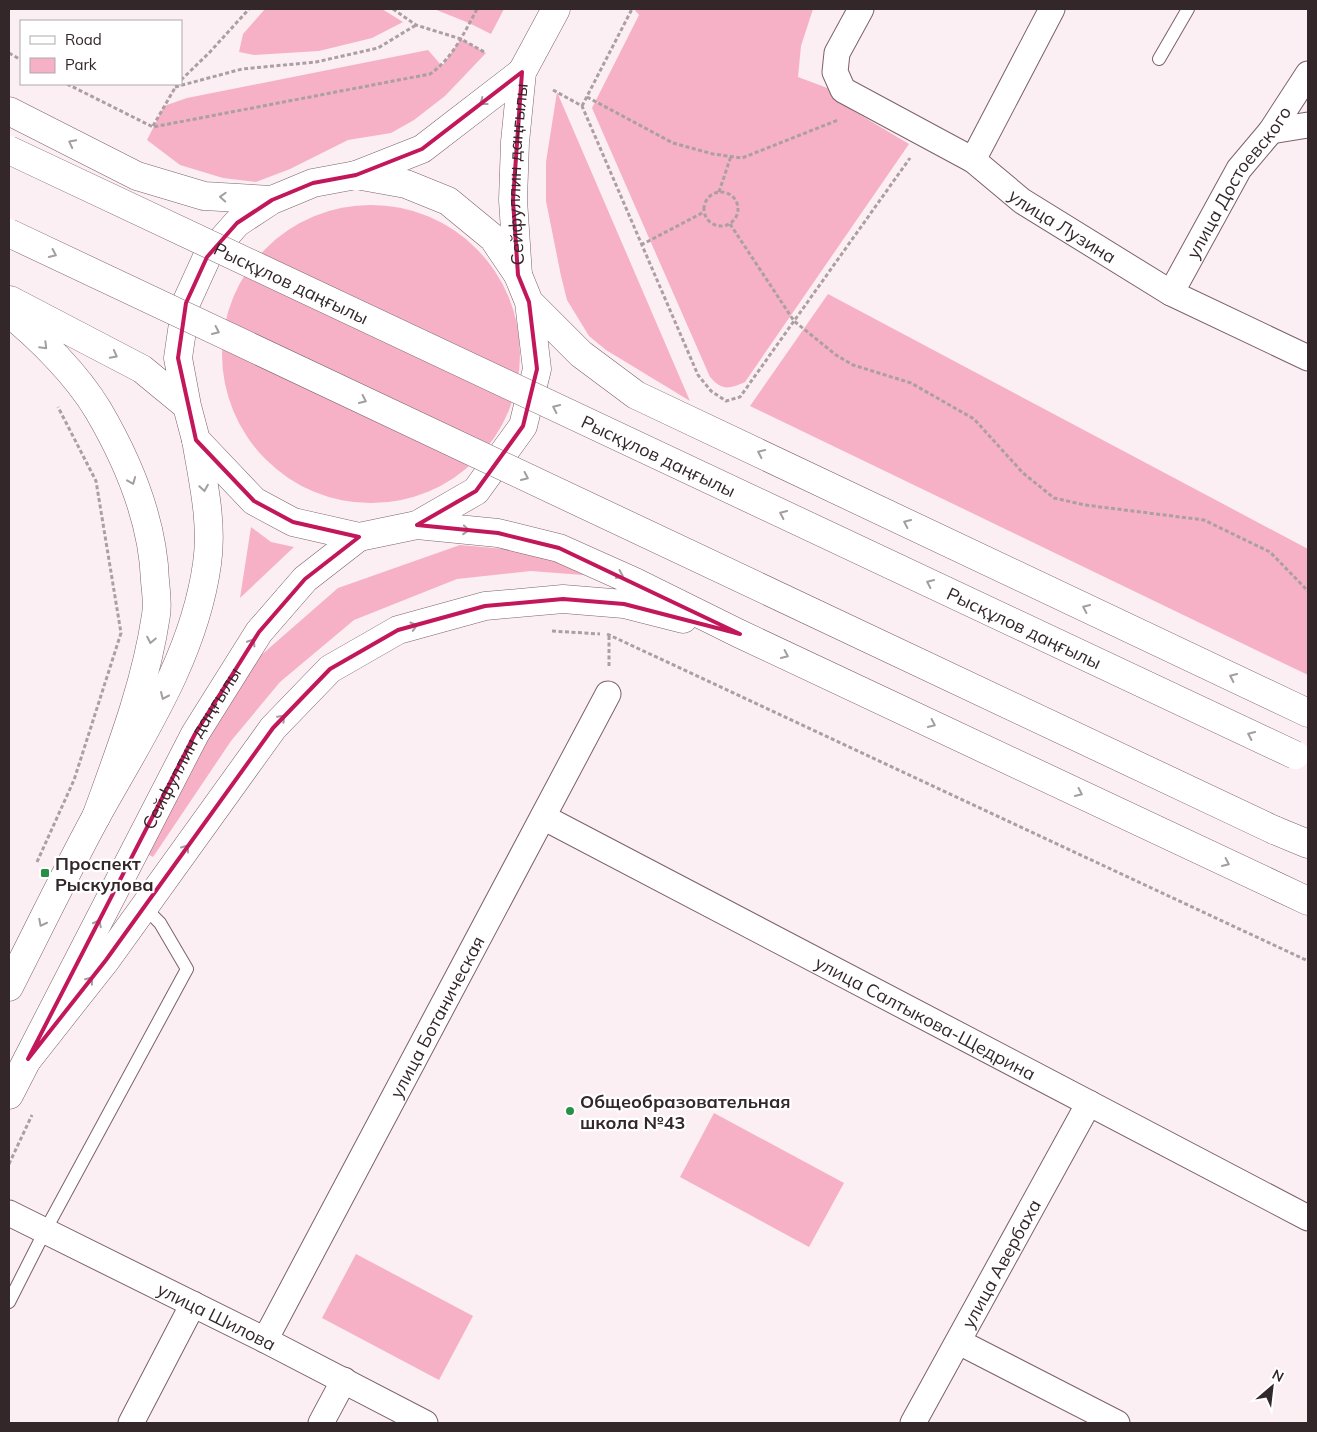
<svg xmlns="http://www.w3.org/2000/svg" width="1317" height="1432" font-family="Mulish,sans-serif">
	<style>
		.green { fill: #f6b1c6 }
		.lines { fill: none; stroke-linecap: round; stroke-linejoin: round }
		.lane-casing { stroke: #7c626a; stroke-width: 14 }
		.street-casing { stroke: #7c626a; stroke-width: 27 }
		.secondary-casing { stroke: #7c626a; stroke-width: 29 }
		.primary-casing { stroke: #7c626a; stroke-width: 29 }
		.path { stroke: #ac9fa3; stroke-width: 3; stroke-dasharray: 4 2.5; stroke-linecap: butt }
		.lane { stroke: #fff; stroke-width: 12 }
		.street { stroke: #fff; stroke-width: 25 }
		.secondary { stroke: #fff; stroke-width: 28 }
		.primary { stroke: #fff; stroke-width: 28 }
		.primary-bridge-casing { stroke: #7c626a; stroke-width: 29; stroke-linecap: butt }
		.primary-bridge { stroke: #fff; stroke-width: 28 }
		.oneway { stroke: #a39e9f }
		.marked { fill: none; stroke: #c2185b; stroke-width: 4; stroke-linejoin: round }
		.poi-dot { fill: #279047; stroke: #fff; stroke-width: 2 }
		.labels { text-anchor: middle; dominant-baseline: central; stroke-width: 4.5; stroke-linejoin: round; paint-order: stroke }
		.street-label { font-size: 18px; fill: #33272a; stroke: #fff }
		.poi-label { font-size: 18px; font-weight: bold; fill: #33272a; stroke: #fff; text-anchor: start }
	</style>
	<rect width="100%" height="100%" fill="#fceff3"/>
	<path class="green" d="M265,9H382L403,22L372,38L319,51L254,55L239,52L243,34Z
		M434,9H504L491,34L469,23Z
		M634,9H813L801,46L798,77L830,89L842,104L909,144L745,382C729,389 722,391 710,377L592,108L639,15Z
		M461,39L486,53L445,96L414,120L391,133L348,140L290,169L256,182L223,178L180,165L147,140L164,106L187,98L428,50L442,66Z
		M557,92L690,401L606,350L589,336L567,300L561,276L546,201V162Z
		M222 354a149 149 0 1 1 298 0a149 149 0 1 1-298 0Z
		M828,294L1308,549V675L750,406Z
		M251,527L271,542L294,547L240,598Z
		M460,545L528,551L596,576L531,571L457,579L354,620L280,682L231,741L153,857L144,852L212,730L259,657L338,588Z
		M714,1113L844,1183L809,1247L680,1177Z
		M356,1254L473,1316L439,1380L322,1318Z"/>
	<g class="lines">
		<defs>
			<path id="lane" d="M1159,59L1188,9
				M9,1302L45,1231L187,969L160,923L144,907"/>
			<g id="street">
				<path id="s1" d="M861,9L837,53L835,72L843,90L973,160L1022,201L1171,293L1308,358"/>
				<path d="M1271,131L1308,125"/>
				<path d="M973,160L1052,9"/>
				<path id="s2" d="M1171,293L1239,169L1271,131L1308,74"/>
				<path id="s3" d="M543,817L1308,1218"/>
				<path id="s4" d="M9,1213L265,1340L425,1423"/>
				<path id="s5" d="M265,1340L608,694"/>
				<path d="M959,1342L1117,1423"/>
				<path d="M131,1423L193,1304"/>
				<path d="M321,1423L344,1380"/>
				<path id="s6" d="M913,1423L1089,1103"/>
			</g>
			<g id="secondary">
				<path d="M356,175L422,149L522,72"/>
				<path id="s7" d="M518,275L513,200L515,142L522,72L556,9"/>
				<path d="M9,987C38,930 66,872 97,815C141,736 194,657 207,564C213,523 203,481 196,440"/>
				<path id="s8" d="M9,1095L195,734L259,632L305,579L359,537"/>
			</g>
			<path id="primary" d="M9,111L137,176L204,196L272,200
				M10,300L142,369L187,406
				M529,302L581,354L636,395L1308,713
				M9,313C41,339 77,375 98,410C128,461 153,522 155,581C156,592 158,604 156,615C146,684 120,751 96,817
				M417,525L476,491L523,426L537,369L529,302L518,275L493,238L448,201L406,184L356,175L313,183L272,200L237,223L207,257L186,303L178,358L187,406L196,440L254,501L293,522L359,537L417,525L498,533L559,548L635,582L740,634L1308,901
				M1274,830L1308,844
				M28,1059L106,960L273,728L330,669L398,630L485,606L563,599L624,604L683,619"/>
		</defs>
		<use href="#lane" class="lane-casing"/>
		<use href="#street" class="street-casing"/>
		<use href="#secondary" class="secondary-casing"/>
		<use href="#primary" class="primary-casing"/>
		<path class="path" d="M393,9L416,25L461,39L486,53
			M9,53L21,60
			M181,80L209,53L249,9
			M67,84L153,127L430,74C453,58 464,33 477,9
			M175,87L242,69L316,62L378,48L416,25
			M553,90L582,106L698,375L711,391L726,401L740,397L910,158
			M587,97L673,143L713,154L742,158L838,120
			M582,106L632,9
			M153,126L176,86
			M704 209a17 17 0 1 1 34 0a17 17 0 1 1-34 0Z
			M719,192L731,156
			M730,224L794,321L836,355L853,365L911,383L974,419L1023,473L1054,498L1085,505L1204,520L1270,552L1308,591
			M641,245L704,212
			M552,631L600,634
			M607,634L1308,961
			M609,666V634
			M37,862L74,780L121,633L96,481L58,407
			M9,1164L32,1115"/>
		<use href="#lane" class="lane"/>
		<use href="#street" class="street"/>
		<use href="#secondary" class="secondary"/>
		<use href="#primary" class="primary"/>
		<defs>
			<g id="primary-bridge">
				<path id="s9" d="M9,150L1295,755"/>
				<path d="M9,233L1274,830"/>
			</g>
		</defs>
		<use href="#primary-bridge" class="primary-bridge-casing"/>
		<use href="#primary-bridge" class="primary-bridge"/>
	</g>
	<defs><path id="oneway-chevron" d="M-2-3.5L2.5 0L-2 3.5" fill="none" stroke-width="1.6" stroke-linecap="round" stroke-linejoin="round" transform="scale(1.25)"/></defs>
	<g class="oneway">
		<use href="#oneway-chevron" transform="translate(483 102) rotate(143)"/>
		<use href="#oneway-chevron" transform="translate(72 143) rotate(-153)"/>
		<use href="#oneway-chevron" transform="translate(223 197) rotate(-177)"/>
		<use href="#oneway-chevron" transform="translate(53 254) rotate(25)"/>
		<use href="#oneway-chevron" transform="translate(216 331) rotate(25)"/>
		<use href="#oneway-chevron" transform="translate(44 346) rotate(45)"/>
		<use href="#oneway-chevron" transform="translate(114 355) rotate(28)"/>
		<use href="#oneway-chevron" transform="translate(363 400) rotate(25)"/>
		<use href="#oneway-chevron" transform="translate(556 408) rotate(-155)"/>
		<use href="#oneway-chevron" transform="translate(761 453) rotate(-155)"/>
		<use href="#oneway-chevron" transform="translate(525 477) rotate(25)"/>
		<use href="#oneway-chevron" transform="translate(132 481) rotate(68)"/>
		<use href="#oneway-chevron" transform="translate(204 488) rotate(81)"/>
		<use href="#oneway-chevron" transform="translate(783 514) rotate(-155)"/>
		<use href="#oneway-chevron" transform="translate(907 523) rotate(-155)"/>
		<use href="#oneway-chevron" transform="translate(466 530) rotate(5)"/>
		<use href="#oneway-chevron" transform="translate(620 575) rotate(24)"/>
		<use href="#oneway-chevron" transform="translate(930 583) rotate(-155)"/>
		<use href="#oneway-chevron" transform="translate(1086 608) rotate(-155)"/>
		<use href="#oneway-chevron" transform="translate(414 626) rotate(-16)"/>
		<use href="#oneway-chevron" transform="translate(151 640) rotate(101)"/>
		<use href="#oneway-chevron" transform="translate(252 642) rotate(-58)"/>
		<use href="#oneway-chevron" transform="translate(785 655) rotate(25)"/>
		<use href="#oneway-chevron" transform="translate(1233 677) rotate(-155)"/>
		<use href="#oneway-chevron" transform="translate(164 696) rotate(114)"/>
		<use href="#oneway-chevron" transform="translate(282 718) rotate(-46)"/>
		<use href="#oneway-chevron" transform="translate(932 724) rotate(25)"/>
		<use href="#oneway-chevron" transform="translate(1251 735) rotate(-155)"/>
		<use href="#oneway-chevron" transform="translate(1079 793) rotate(25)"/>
		<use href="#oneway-chevron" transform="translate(186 848) rotate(-54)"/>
		<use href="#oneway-chevron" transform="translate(1226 863) rotate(25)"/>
		<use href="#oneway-chevron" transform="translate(42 923) rotate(117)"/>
		<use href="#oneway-chevron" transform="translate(98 923) rotate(-63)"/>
		<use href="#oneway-chevron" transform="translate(90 980) rotate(-52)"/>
	</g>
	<path class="marked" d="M522,72L513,200L518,275L529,302L537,369L523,426L476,491L417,525L498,533L559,548L740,634L624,604L563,599L485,606L398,630L330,669L273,728L106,960L28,1059L195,734L259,632L305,579L359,537L293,522L254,501L196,440L178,358L186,303L207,257L237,223L272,200L313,183L356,175L422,149Z"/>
	<g class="poi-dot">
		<rect x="40" y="868" width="10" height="10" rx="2.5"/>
		<circle cx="570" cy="1111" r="5"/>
	</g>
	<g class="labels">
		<g class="street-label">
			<text stroke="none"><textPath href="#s7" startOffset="101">Сейфуллин даңғылы</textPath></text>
			<text stroke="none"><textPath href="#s2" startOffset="130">улица Достоевского</textPath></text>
			<text stroke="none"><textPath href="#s1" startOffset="348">улица Лузина</textPath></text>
			<text stroke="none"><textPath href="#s9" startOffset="312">Рысқұлов даңғылы</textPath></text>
			<text stroke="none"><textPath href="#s9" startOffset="718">Рысқұлов даңғылы</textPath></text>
			<text stroke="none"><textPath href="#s9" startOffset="1122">Рысқұлов даңғылы</textPath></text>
			<text stroke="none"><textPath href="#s8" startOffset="392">Сейфуллин даңғылы</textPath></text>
			<text stroke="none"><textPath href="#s5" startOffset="366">улица Ботаническая</textPath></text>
			<text stroke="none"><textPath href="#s3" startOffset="432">улица Салтыкова-Щедрина</textPath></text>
			<text stroke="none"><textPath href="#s6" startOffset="182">улица Авербаха</textPath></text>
			<text stroke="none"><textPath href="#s4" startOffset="232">улица Шилова</textPath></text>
		</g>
		<g class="poi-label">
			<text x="55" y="863">Проспект<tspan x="55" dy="21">Рыскулова</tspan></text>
			<text x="580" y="1101">Общеобразовательная<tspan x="580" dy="21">школа №43</tspan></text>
		</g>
	</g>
	<rect width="1317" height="1432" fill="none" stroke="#33272a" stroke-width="20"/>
	<rect x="20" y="20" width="162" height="65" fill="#ffffff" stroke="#ada9aa"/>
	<rect x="30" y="36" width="25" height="8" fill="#ffffff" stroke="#ada9aa"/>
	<text x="65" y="45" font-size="15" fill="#33272a">Road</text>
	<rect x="30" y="58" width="25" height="15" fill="#f6b1c6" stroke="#ada9aa"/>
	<text x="65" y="70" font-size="15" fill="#33272a">Park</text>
	<g transform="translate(1272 1387) rotate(28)" stroke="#ffffff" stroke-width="4" paint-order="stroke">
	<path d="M0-4L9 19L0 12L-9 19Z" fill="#33272a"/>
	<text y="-8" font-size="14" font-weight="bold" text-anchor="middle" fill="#33272a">N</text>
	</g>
</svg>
